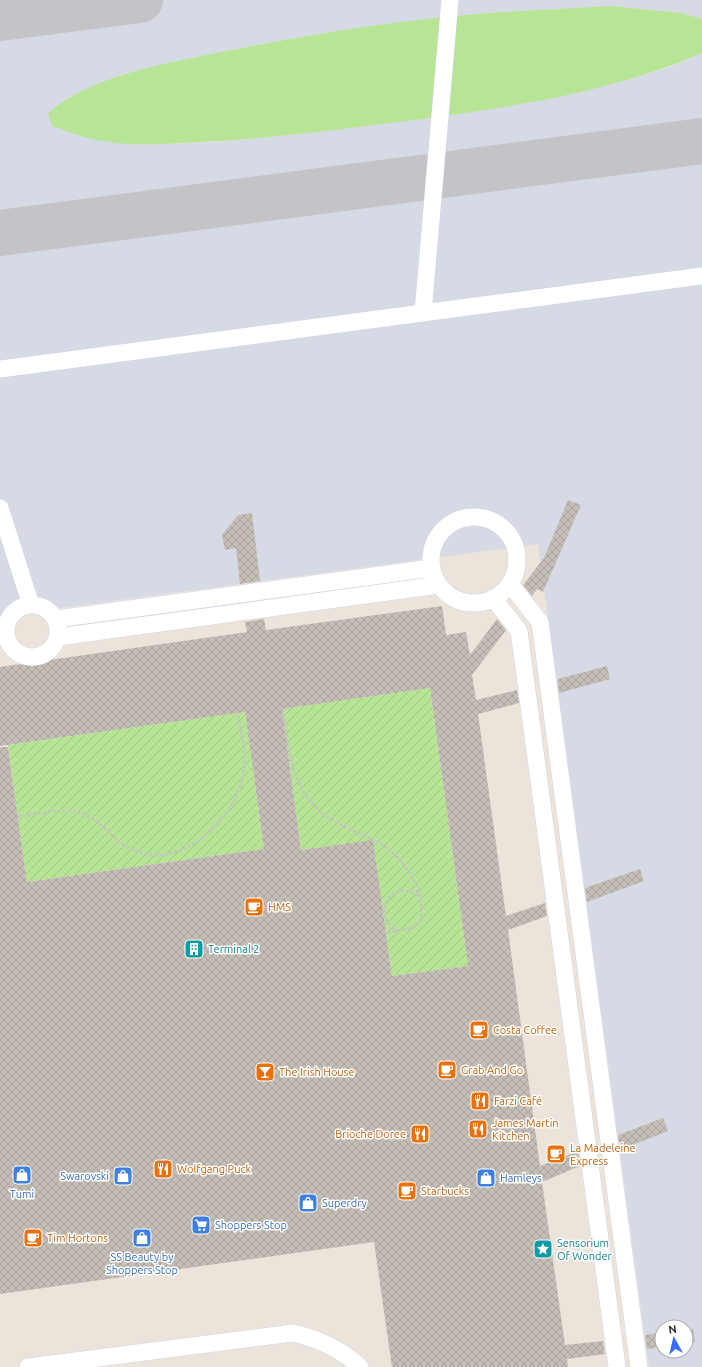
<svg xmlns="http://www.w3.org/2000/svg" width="702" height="1367" font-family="Ubuntu,sans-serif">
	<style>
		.airport { fill: #d6dae5; fill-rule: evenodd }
		.grass { fill: #b7e595 }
		.garden { fill: url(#garden-furrows) }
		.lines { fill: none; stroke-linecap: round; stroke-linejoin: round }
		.taxiway { stroke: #c4c3c8; stroke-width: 46 }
		.building { fill: url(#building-cross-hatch); fill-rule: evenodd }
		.minor-casing { stroke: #d0d5e3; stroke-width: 18 }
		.path { stroke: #c3c3c3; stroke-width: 2.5; stroke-dasharray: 3 2; stroke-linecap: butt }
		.minor { stroke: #fff; stroke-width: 17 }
		.labels { text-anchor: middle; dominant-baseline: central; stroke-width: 3; stroke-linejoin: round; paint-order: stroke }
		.food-label { font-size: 11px; fill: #c56008; stroke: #fff; text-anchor: start }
		.culture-label { font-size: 11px; fill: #0d838f; stroke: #fff; text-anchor: start }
		.shop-label { font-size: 11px; fill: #366cbe; stroke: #fff; text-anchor: start }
	</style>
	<defs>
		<pattern id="garden-furrows" width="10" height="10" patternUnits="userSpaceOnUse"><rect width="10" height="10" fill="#b7e595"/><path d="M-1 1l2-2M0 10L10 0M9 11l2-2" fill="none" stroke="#9ec581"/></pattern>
		<pattern id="building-cross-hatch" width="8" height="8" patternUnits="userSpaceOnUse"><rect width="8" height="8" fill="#c4beb6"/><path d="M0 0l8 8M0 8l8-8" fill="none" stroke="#a9a39d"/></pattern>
	</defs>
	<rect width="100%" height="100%" fill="#ece3db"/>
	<path class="airport" d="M0,0H702V19L681,13L610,6L466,15L357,28L259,44L187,59L118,76L86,90L56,106L143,145L214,142L289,135L363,126L532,101L605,86L670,67L702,53V1367H649L538,544L0,616ZM662,1327H686V1351H662Z"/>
	<path class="grass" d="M610,6L681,13L702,19V53C589,102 457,114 335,130C285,136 234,141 183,143C158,144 134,146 110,142C90,140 71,133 52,126L48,113C90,77 158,65 211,54C295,37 380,23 465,15C514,11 562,9 610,6Z"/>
	<path class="garden" d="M430,688L468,966L392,976L373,841L301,850L282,709Z
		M245,712L264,849L27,882L8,745Z"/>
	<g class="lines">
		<path class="taxiway" d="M0,18L140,0
			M0,233L702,141"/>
	</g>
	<path class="building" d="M568,500L581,505L543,592L537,589L532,596L523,585L544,558Z
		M252,513L260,581L240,584L236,548L225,550L222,535L238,515Z
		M442,606L446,635L466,632L470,655L497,619L506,630L472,675L476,700L517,690L519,703L478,714L506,916L545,903L547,916L508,930L540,1166L578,1151L580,1166L542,1182L565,1345L603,1341L605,1354L567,1359L568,1367H392L374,1242L0,1294V747H8L27,882L264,849L245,712L0,746V667L247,632L245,622L264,619L266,630ZM430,688L468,966L392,976L373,840L301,850L282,709Z
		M607,666L610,679L559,693L558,679Z
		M640,869L644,881L587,902L585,888Z
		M663,1118L668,1131L620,1150L618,1135Z
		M693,1329L695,1342L686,1343V1330Z
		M662,1333V1347L647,1349L645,1335Z"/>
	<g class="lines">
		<defs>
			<path id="minor" d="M423,313L450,0
				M0,369L702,276
				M0,508L31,605
				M431 560a43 43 0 1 1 86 0a43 43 0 1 1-86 0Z
				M510,584L540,622L639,1367
				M493,598L519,631L617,1367
				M6 631a26 26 0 1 1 52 0a26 26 0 1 1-52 0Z
				M56,619L432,568
				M58,637L439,585
				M28,1367L293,1333C319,1339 341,1349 360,1367"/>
		</defs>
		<use href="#minor" class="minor-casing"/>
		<path class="path" d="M283,709C288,740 289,776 310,801C326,821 350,829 372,839C403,854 424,886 421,920L413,928L386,933
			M18,817C47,812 77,803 101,825C118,839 122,849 146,854C191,863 242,811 244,767C245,749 241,731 238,713
			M399,931C368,918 390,875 421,897"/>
		<use href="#minor" class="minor"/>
	</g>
	<defs>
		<symbol id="cafe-square" viewBox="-11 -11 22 22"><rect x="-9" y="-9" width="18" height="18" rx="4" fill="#e8710a" stroke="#fff"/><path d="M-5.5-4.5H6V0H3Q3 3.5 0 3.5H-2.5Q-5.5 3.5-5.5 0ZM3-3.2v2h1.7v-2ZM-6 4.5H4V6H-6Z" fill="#fff"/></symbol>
		<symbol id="building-square" viewBox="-11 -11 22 22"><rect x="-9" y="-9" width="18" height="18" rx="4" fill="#0f9aa8" stroke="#fff"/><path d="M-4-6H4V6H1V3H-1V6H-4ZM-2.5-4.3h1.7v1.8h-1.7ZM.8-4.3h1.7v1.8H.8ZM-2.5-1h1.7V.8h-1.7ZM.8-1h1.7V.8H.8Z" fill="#fff"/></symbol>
		<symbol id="bar-square" viewBox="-11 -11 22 22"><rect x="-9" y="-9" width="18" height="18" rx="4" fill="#e8710a" stroke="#fff"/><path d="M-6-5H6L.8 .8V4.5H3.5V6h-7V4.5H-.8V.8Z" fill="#fff"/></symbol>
		<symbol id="restaurant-square" viewBox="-11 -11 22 22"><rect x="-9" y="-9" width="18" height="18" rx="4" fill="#e8710a" stroke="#fff"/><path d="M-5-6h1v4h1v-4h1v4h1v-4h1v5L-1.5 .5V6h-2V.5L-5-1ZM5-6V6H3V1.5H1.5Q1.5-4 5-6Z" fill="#fff"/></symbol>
		<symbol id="shop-square" viewBox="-11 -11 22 22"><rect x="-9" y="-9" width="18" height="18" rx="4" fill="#3f7fe0" stroke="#fff"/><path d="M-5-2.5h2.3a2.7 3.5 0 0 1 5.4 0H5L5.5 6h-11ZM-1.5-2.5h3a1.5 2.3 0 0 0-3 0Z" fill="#fff"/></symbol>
		<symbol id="supermarket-square" viewBox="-11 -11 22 22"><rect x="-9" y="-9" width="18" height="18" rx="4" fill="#3f7fe0" stroke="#fff"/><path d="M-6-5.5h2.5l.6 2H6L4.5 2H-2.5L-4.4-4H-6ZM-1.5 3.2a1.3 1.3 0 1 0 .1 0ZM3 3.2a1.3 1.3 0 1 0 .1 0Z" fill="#fff"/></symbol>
		<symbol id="sight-square" viewBox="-11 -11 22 22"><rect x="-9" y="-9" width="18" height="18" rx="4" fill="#0f9aa8" stroke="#fff"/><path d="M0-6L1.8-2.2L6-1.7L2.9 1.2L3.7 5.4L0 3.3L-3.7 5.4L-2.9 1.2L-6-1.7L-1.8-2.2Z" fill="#fff"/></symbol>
	</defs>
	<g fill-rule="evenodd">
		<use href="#cafe-square" x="243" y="896" width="22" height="22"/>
		<use href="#building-square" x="183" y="938" width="22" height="22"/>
		<use href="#cafe-square" x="468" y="1019" width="22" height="22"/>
		<use href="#cafe-square" x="436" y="1059" width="22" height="22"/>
		<use href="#bar-square" x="254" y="1061" width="22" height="22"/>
		<use href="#restaurant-square" x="469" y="1090" width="22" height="22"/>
		<use href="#restaurant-square" x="467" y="1118" width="22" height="22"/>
		<use href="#restaurant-square" x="409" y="1123" width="22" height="22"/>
		<use href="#cafe-square" x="545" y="1143" width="22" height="22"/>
		<use href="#restaurant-square" x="152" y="1158" width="22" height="22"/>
		<use href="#shop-square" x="11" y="1164" width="22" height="22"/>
		<use href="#shop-square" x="112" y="1165" width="22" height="22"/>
		<use href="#shop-square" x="475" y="1167" width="22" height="22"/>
		<use href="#cafe-square" x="396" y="1180" width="22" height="22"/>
		<use href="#shop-square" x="297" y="1192" width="22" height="22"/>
		<use href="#supermarket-square" x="190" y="1214" width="22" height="22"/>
		<use href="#cafe-square" x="22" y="1227" width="22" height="22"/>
		<use href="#shop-square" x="131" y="1227" width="22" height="22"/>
		<use href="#sight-square" x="532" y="1238" width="22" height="22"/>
	</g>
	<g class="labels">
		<g class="food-label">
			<text x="268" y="907">HMS</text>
			<text x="493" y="1030">Costa Coffee</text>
			<text x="461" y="1070">Grab And Go</text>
			<text x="279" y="1072">The Irish House</text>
			<text x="494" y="1101">Farzi Café</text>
			<text x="492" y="1123">James Martin<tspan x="492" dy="13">Kitchen</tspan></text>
			<text x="406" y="1134" text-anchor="end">Brioche Doree</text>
			<text x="570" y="1148">La Madeleine<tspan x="570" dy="13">Express</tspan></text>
			<text x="177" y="1169">Wolfgang Puck</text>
			<text x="421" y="1191">Starbucks</text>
			<text x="47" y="1238">Tim Hortons</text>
		</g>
		<g class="culture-label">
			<text x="208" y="949">Terminal 2</text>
			<text x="557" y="1243">Sensorium<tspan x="557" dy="13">Of Wonder</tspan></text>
		</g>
		<g class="shop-label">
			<text x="109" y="1176" text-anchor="end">Swarovski</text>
			<text x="500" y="1178">Hamleys</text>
			<text x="22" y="1194" text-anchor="middle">Tumi</text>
			<text x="322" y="1203">Superdry</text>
			<text x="215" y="1225">Shoppers Stop</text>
			<text x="142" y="1257" text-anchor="middle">SS Beauty by<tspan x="142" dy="13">Shoppers Stop</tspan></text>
		</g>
	</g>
	<g transform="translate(674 1339) rotate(352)"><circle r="19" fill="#ffffff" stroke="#aaaaaa"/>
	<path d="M0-3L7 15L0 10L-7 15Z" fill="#356dff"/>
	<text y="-6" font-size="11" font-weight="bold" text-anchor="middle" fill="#2a2a2a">N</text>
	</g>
</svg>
